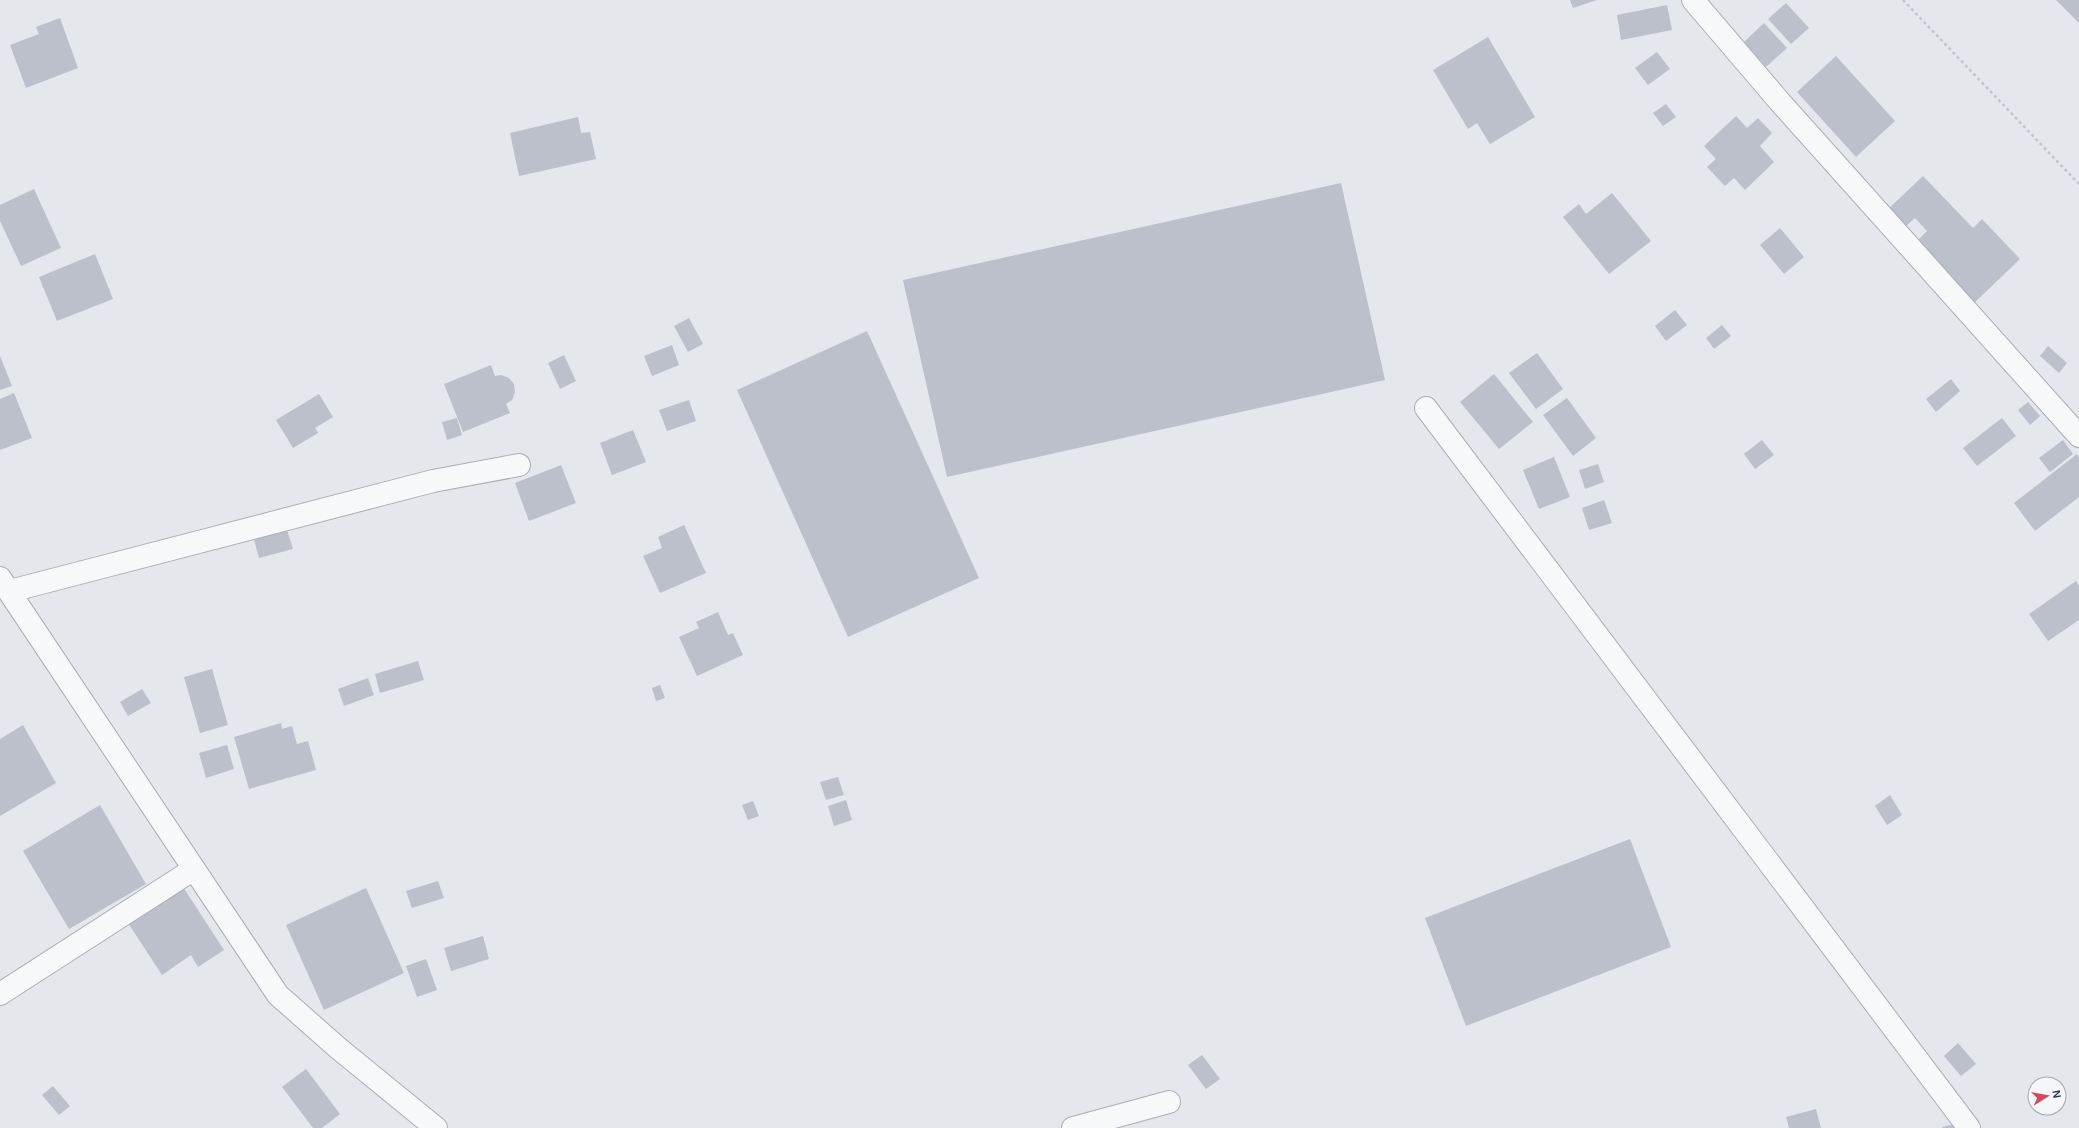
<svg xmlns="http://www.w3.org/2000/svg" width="2079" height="1128" font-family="Arial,sans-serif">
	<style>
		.building { fill: #bbc0ca }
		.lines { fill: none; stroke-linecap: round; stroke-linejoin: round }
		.minor-casing { stroke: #a9aeb7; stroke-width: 24 }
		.path { stroke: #c2c5cb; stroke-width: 2.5; stroke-dasharray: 3 3; stroke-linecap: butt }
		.minor { stroke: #f7f8fa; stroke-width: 22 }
	</style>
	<rect width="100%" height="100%" fill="#e4e7ec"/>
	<path class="building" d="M1570,0H1597L1573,8Z
		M2056,0H2079V23Z
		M1786,3L1809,28L1791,44L1768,19Z
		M1667,5L1672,30L1621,40L1617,15Z
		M60,18L78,68L26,88L10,45L39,34L36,27Z
		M1764,23L1787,48L1766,67L1744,42Z
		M1488,37L1535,117L1490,144L1477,123L1468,129L1433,70Z
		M1657,52L1670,69L1648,85L1635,68Z
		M1836,56L1895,121L1856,157L1797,92Z
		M1666,104L1676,117L1663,126L1653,113Z
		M1736,116L1747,128L1758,118L1772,133L1760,146L1774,162L1745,190L1734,178L1725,186L1707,167L1716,159L1704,146Z
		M578,117L581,133L590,132L596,159L519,176L510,133Z
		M1923,176L1973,228L1982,219L2020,259L1972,305L1914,244L1927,231L1915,218L1901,231L1884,213Z
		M1341,183L1385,380L947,477L903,280Z
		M34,189L61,248L21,266L0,221V205Z
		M1612,193L1651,241L1609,274L1563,217L1579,204L1586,214Z
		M1780,228L1804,257L1784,274L1760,245Z
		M95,254L113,299L57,321L39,277Z
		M1675,310L1687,325L1666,341L1655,326Z
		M689,318L703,344L688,352L674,326Z
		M1722,325L1731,336L1714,349L1706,338Z
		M867,331L979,578L848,637L737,390Z
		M672,345L679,365L652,376L644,356Z
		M2048,346L2067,363L2059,373L2040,356Z
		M1537,353L1563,389L1536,409L1509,373Z
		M564,355L576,381L560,389L548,363Z
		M0,356L12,386L0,390Z
		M491,365L495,376L501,375L509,378L514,384L515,392L512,400L506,404L510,413L463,432L444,384Z
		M1494,374L1533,422L1499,449L1460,402Z
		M1951,379L1960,391L1936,412L1926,399Z
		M14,393L32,438L0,450V399Z
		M319,394L333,417L315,428L318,433L293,448L276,420Z
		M1567,398L1596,438L1573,456L1543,415Z
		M689,400L696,421L667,431L659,410Z
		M2028,402L2040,416L2030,425L2018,410Z
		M457,418L462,435L447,440L442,422Z
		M2002,418L2016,436L1977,466L1963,448Z
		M633,430L646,462L612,475L600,443Z
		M1762,440L1774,455L1755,469L1744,454Z
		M2063,440L2073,454L2050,472L2039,458Z
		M2077,454L2079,457V497L2035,531L2014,503Z
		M1554,457L1570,497L1539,509L1523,470Z
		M1598,464L1604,482L1585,489L1579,470Z
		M561,465L576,503L529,521L515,483Z
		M1604,500L1612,523L1589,530L1582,508Z
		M684,525L706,573L660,593L643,556L662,548L658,537Z
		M286,527L293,549L259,558L253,536Z
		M2076,581L2079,586V620L2048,641L2029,614Z
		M718,612L728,635L733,633L743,655L697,676L679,637L699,628L696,622Z
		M418,661L424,680L380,693L375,674Z
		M212,669L228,725L200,733L184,677Z
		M368,678L374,695L344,706L338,689Z
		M660,685L665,698L656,701L652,688Z
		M142,689L151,703L128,716L120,702Z
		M281,723L282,729L292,726L297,744L308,741L316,770L249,789L234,737Z
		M23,725L56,783L0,816V739Z
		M227,745L234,769L206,778L199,753Z
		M838,777L844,795L826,800L820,782Z
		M1890,795L1902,815L1887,825L1875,806Z
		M846,800L852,820L834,826L828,806Z
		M753,801L759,816L748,820L742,805Z
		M100,805L146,884L69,929L23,851Z
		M1630,839L1671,947L1466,1026L1425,918Z
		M438,881L444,898L412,908L406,891Z
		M183,887L224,950L198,967L191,955L162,975L128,923Z
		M366,888L404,973L324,1010L286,925Z
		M483,936L489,959L451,971L444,948Z
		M426,959L437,990L417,997L406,966Z
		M1958,1043L1976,1064L1961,1076L1944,1056Z
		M1202,1055L1220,1079L1206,1089L1188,1065Z
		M306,1069L340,1114L322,1128H313L282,1087Z
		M53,1086L70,1106L59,1115L42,1095Z
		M1816,1109L1821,1128H1789L1786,1117Z
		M1955,1124L1956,1128H1942V1127Z"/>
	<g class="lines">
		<defs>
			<path id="minor" d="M1693,0L1780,102L2079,436
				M1426,408L1969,1128
				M0,578L278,995L338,1048L436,1128
				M10,591L433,481L519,465
				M0,994L194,869
				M1073,1128L1169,1102"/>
		</defs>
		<use href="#minor" class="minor-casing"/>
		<path class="path" d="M1903,0L2079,184"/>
		<use href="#minor" class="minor"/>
	</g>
	<g transform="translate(2047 1096) rotate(79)"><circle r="19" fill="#f4f6f9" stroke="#a4a8b1"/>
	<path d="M0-3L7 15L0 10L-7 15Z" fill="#d1495b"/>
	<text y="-6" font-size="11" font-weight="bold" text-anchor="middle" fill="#2b3445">N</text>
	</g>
</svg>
